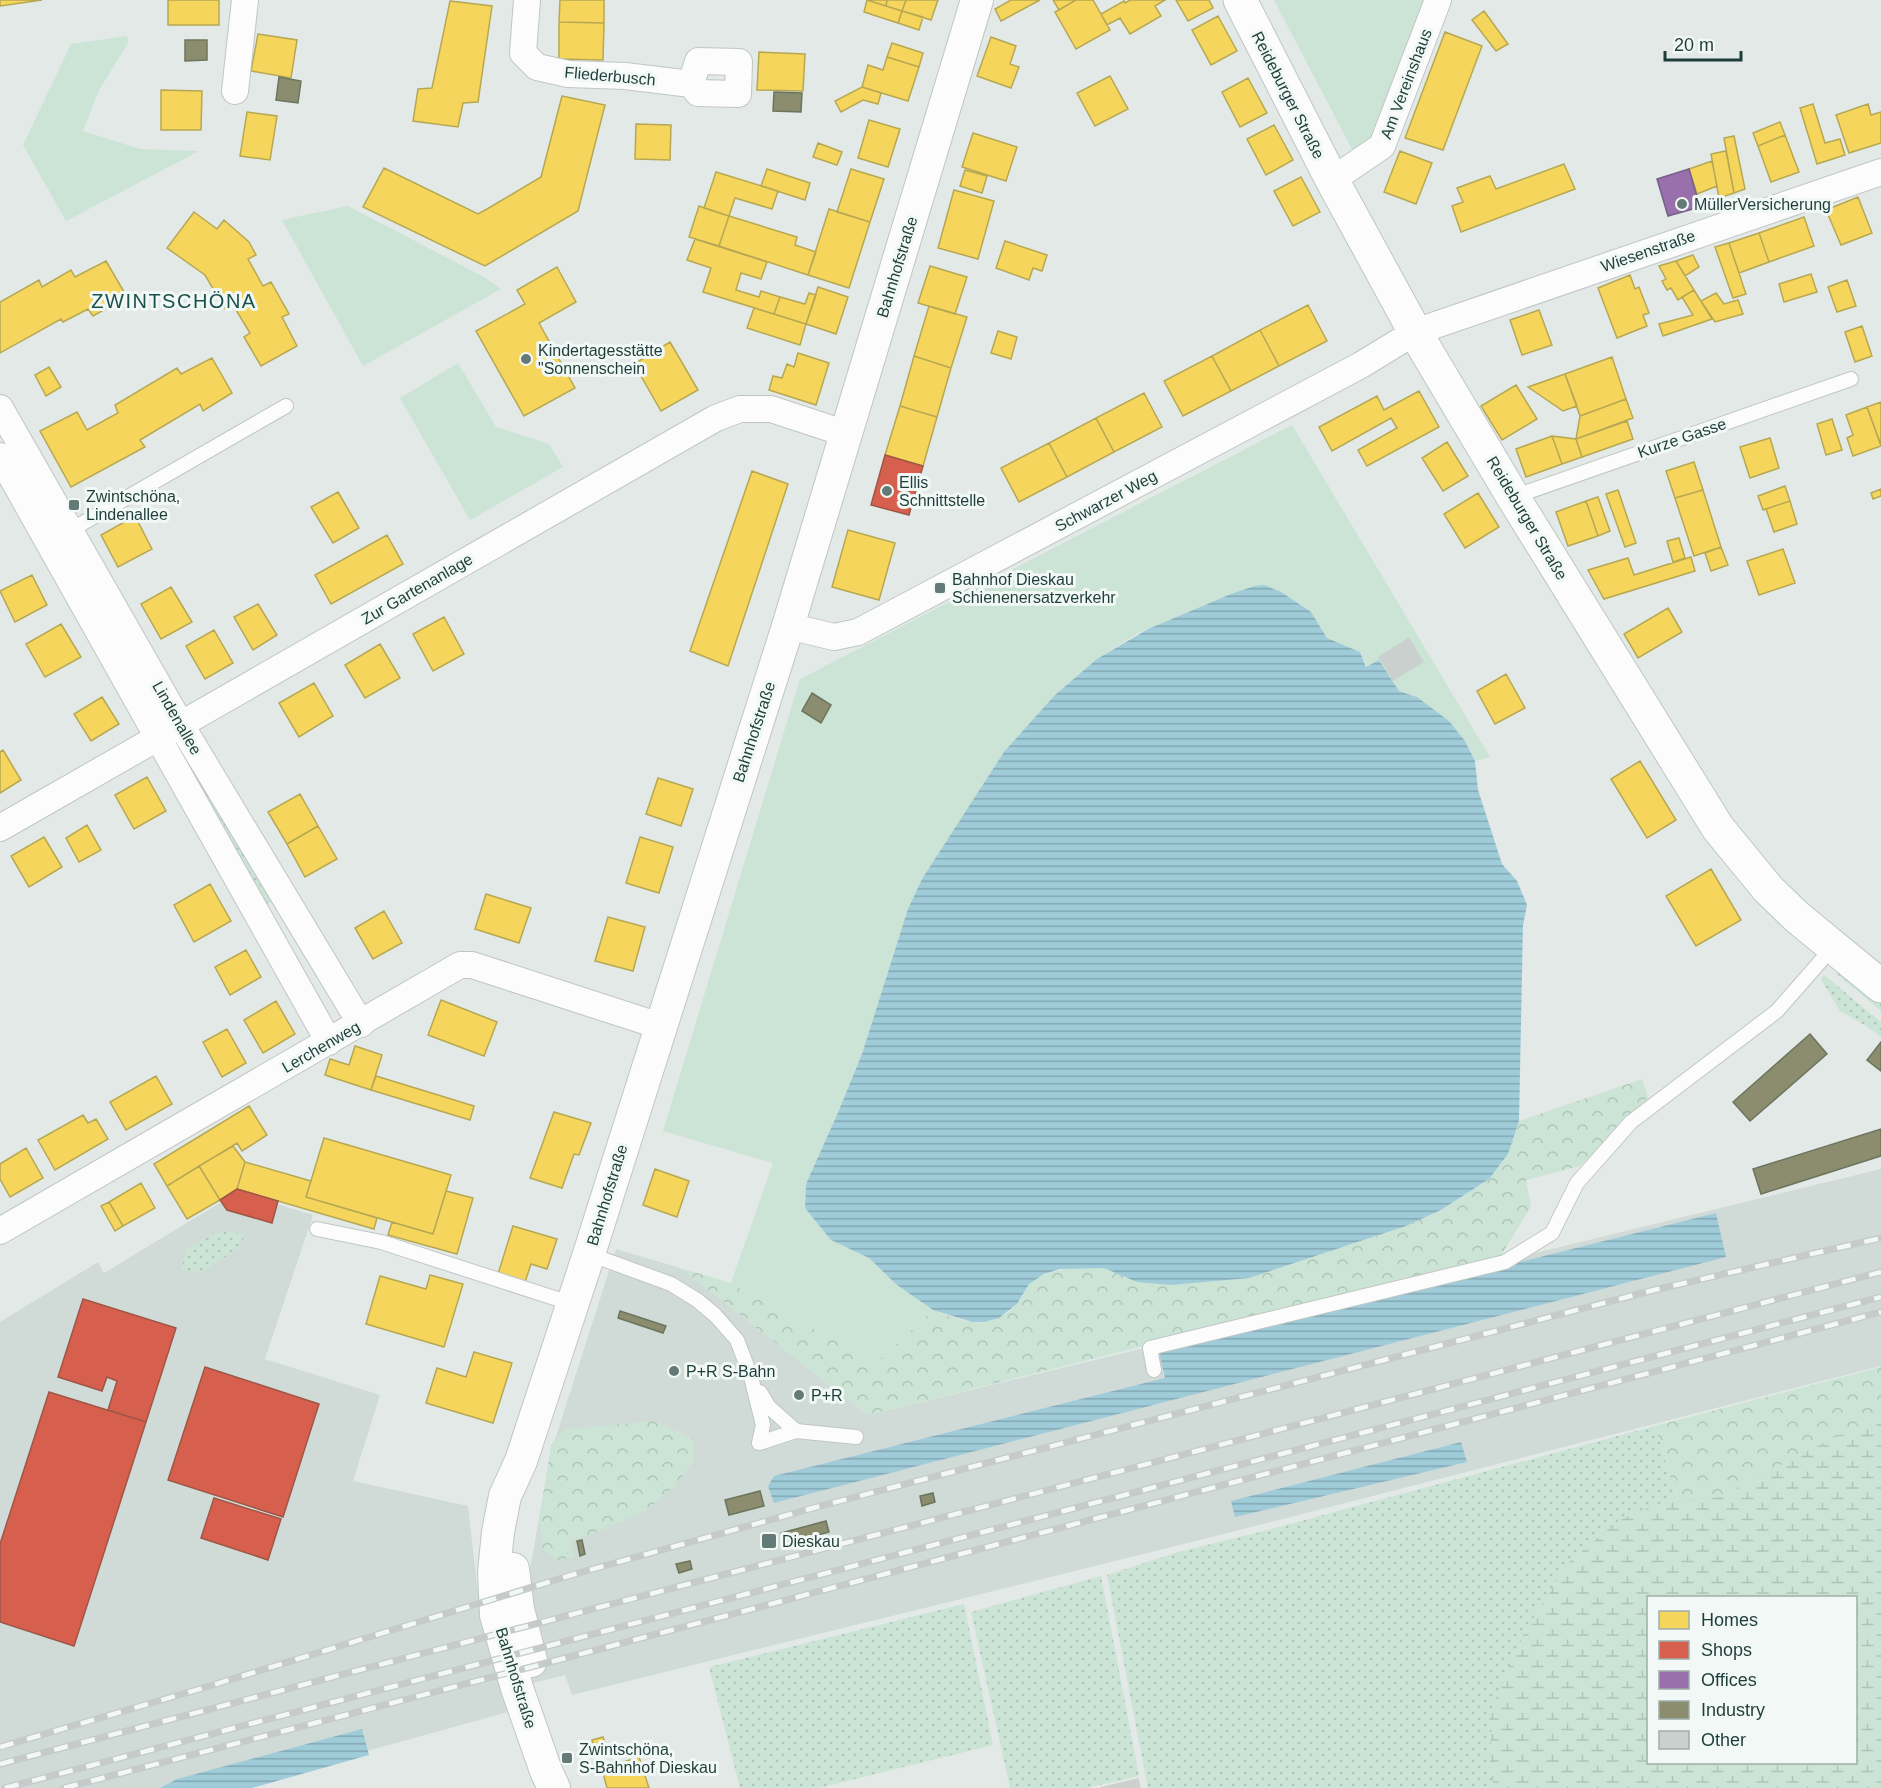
<svg xmlns="http://www.w3.org/2000/svg" width="1881" height="1788" font-family="Helvetica,sans-serif">
	<style>
		.built { fill: #d0dbd7 }
		.grass { fill: url(#grass-dots) }
		.forest { fill: url(#forest-crowns) }
		.wetland { fill: url(#wetland-marsh); fill-rule: evenodd }
		.green { fill: #cbe4d5 }
		.water { fill: url(#water-rules) }
		.homes { fill: #f6d55c; stroke: #b6a852; stroke-width: 1.5 }
		.shops { fill: #d6604d; stroke: #9f5647; stroke-width: 1.5 }
		.offices { fill: #9970ab; stroke: #746189; stroke-width: 1.5 }
		.industry { fill: #8c8c6e; stroke: #6b755e; stroke-width: 1.5 }
		.building { fill: #cad0ce; stroke: #cbd2d0; stroke-width: 1.5 }
		.lines { fill: none; stroke-linecap: round; stroke-linejoin: round }
		.service-casing { stroke: #c0c6c4; stroke-width: 16 }
		.minor-casing { stroke: #c0c6c4; stroke-width: 28 }
		.tertiary-casing { stroke: #c0c6c4; stroke-width: 34 }
		.secondary-casing { stroke: #bec7c4; stroke-width: 35 }
		.service { stroke: #fbfcfb; stroke-width: 14 }
		.minor { stroke: #fbfcfb; stroke-width: 26 }
		.tertiary { stroke: #fbfcfb; stroke-width: 32 }
		.secondary { stroke: #fbfcfb; stroke-width: 33 }
		.rail-casing { stroke: #c6caca; stroke-width: 7 }
		.rail { stroke: #f1f8f5; stroke-width: 4.5; stroke-dasharray: 14; stroke-linecap: butt }
		.poi-dot { fill: #647a76; stroke: #f1f8f5; stroke-width: 2 }
		.labels { text-anchor: middle; dominant-baseline: central; stroke-width: 6; stroke-linejoin: round; paint-order: stroke }
		.street-label { font-size: 16px; fill: #1f3e39; stroke: #f1f8f5 }
		.poi-label { font-size: 16px; fill: #1f3e39; stroke: #f1f8f5; text-anchor: start }
		.quarter-label { font-size: 20px; letter-spacing: 1.5px; fill: #1a514a; stroke: #f1f8f5 }
	</style>
	<defs>
		<pattern id="grass-dots" width="8" height="8" patternUnits="userSpaceOnUse" patternTransform="scale(1.5)"><rect width="8" height="8" fill="#cbe4d5"/><path d="M2 2h.1M6 6h.1" fill="none" stroke="#aec5b8" stroke-width="1.8" stroke-linecap="round"/></pattern>
		<pattern id="forest-crowns" width="20" height="18" patternUnits="userSpaceOnUse" patternTransform="scale(1.5)"><rect width="20" height="18" fill="#cbe4d5"/><path d="M2 6a3 3 0 1 1 6 0M12 15a3 3 0 1 1 6 0" fill="none" stroke="#aec5b8"/></pattern>
		<pattern id="wetland-marsh" width="20" height="14" patternUnits="userSpaceOnUse" patternTransform="scale(1.5)"><rect width="20" height="14" fill="#cbe4d5"/><path d="M1 5h8M5 5V1M11 12h8M15 12V8" fill="none" stroke="#aec5b8"/></pattern>
		<pattern id="water-rules" width="6" height="5" patternUnits="userSpaceOnUse" patternTransform="scale(1.5)"><rect width="6" height="5" fill="#a0ccda"/><path d="M0 2.5h6" fill="none" stroke="#82a7b2"/></pattern>
	</defs>
	<rect width="100%" height="100%" fill="#e3e9e7"/>
	<path class="built" d="M1881,1169V1366L1208,1538L572,1695L565,1675L502,1691L508,1712L233,1788H0V1322L98,1262L104,1273L238,1192L313,1215L265,1359L380,1395L353,1481L468,1506L477,1586L530,1569L551,1452L616,1249L680,1268L868,1415Z"/>
	<path class="grass" d="M185,746L273,894L272,901L266,904L261,901L180,756L179,749Z
		M1836,973H1848L1881,1001V1011Z
		M1824,975L1881,1022V1037L1868,1027L1840,1011L1821,979Z
		M231,1231L245,1237L234,1251L202,1272L181,1270L187,1249L212,1234Z
		M1655,1426L1685,1527L1543,1788H1148L1107,1575L1178,1552L1260,1532Z
		M1101,1576L1139,1776L1086,1788H1010L971,1612Z
		M964,1604L993,1745L819,1788H740L709,1667Z"/>
	<path class="forest" d="M1642,1079L1648,1098L1580,1166L1526,1180L1531,1207L1500,1257L868,1415L680,1268L731,1283L876,1363L933,1310C949,1315 969,1325 987,1322C998,1319 1011,1312 1018,1303C1023,1297 1025,1289 1030,1283C1045,1269 1086,1264 1106,1268C1114,1270 1120,1274 1126,1278L1349,1245L1406,1226L1441,1210L1489,1179L1508,1154L1519,1121Z
		M1881,1367V1432L1685,1527L1655,1426Z
		M656,1421L693,1439V1462L675,1486L642,1513L597,1532L572,1540L574,1557L558,1560L543,1549L539,1521L551,1445L566,1429Z"/>
	<path class="wetland" d="M1881,1413V1788H1494L1490,1766L1492,1706L1525,1631L1568,1563L1619,1520L1666,1501L1720,1497ZM1648,1598H1856V1762H1648Z"/>
	<path class="green" d="M1274,0H1427L1377,135L1354,153Z
		M127,36L128,43L99,90L83,131L140,149L199,151L66,221L23,145L71,44Z
		M348,206L484,277L501,289L363,366L282,220Z
		M458,363L496,427L549,444L563,467L470,520L400,398Z
		M1292,425L1490,757L1475,761L1465,741L1417,697L1399,691L1379,660L1367,667L1360,652L1327,638L1311,612L1231,594L1138,633L1097,659L922,879L908,910L862,1054L837,1115L831,1240L869,1258L897,1285L933,1310L876,1363L731,1283L773,1163L663,1131L800,679Z"/>
	<path class="water" d="M1264,585L1281,592L1311,612L1327,638L1360,652L1366,667L1379,660L1399,691L1417,697L1449,721L1465,741L1475,761L1478,790L1502,864L1517,881L1527,905L1523,925L1519,1121L1508,1154L1489,1179L1441,1210L1406,1226L1249,1278L1171,1285L1137,1282L1104,1268L1060,1269L1044,1274L1029,1284L1017,1304L999,1318L985,1322H972L933,1310L897,1285L869,1258L831,1240L805,1208L806,1184L837,1115L862,1054L908,909L922,879L1004,752L1055,695L1097,659L1148,629L1231,594L1255,586Z
		M1716,1213L1726,1257L774,1503L768,1486L774,1476L1165,1378L1159,1352Z
		M1461,1442L1467,1462L1235,1517L1231,1501Z
		M362,1729L369,1755L252,1788H160L177,1779Z"/>
	<path class="homes" d="M0,0H42L0,6Z
		M168,0H219V25H168Z
		M560,0H604V23L559,22Z
		M867,0L902,11L898,23L864,12Z
		M867,0H887L886,6Z
		M887,0H906L902,11L886,6Z
		M906,0H938L931,20L902,11Z
		M1011,0H1040L1001,21L995,9Z
		M1053,0H1076L1059,10Z
		M1076,0H1093L1110,30L1076,49L1055,12Z
		M1130,0H1165L1155,6L1161,16L1130,34L1120,18L1107,25L1101,14L1124,1L1125,3Z
		M1176,0H1209L1213,8L1188,21Z
		M450,1L492,6L478,102L463,103L458,127L413,121L418,89L432,88Z
		M902,11L923,17L919,30L898,23Z
		M1484,11L1508,44L1496,51L1472,20Z
		M1218,16L1237,51L1211,65L1192,30Z
		M559,22L604,23L603,60L559,59Z
		M1445,32L1482,46L1443,150L1405,138Z
		M258,34L297,40L291,78L251,71Z
		M991,37L1016,46L1010,64L1019,67L1011,88L977,76Z
		M892,43L923,53L919,67L887,57Z
		M759,52L805,54L803,91L757,90Z
		M887,57L919,67L908,101L862,87L868,65L883,70Z
		M1110,76L1128,109L1095,126L1077,93Z
		M1248,78L1267,113L1240,127L1222,92Z
		M862,87L881,93L878,104L863,100L841,112L835,101Z
		M161,90L202,91L201,130H161Z
		M562,96L605,105L578,211L485,266L363,207L384,168L478,214L487,209L541,177Z
		M1813,104L1825,143L1840,139L1845,155L1817,164L1800,108Z
		M1868,104L1871,115L1881,112V143L1849,153L1836,115Z
		M247,112L277,116L270,160L240,156Z
		M869,120L900,129L888,167L858,158Z
		M1780,122L1785,135L1758,146L1753,133Z
		M636,124L671,125L670,160L635,159Z
		M1274,125L1293,160L1266,175L1247,139Z
		M973,133L1017,147L1006,181L962,167Z
		M1785,135L1799,172L1771,182L1758,146Z
		M1734,136L1745,189L1734,193L1724,138Z
		M818,143L842,152L837,165L813,157Z
		M1400,151L1432,163L1416,204L1384,192Z
		M1726,151L1734,193L1719,198L1711,154Z
		M1712,161L1717,186L1697,194L1689,169Z
		M1564,164L1575,189L1461,232L1452,206L1463,202L1457,188L1490,176L1496,189Z
		M767,169L810,183L805,200L761,186Z
		M851,169L884,179L870,222L837,212Z
		M965,170L987,176L982,193L960,186Z
		M716,172L778,191L772,209L735,198L729,216L704,208Z
		M1301,177L1320,212L1293,226L1274,191Z
		M954,190L994,201L978,259L938,248Z
		M1858,197L1872,233L1841,245L1826,210Z
		M699,206L729,216L719,246L689,237Z
		M829,209L870,222L849,288L808,275Z
		M194,212L217,229L224,220L249,242L256,255L248,259L263,286L271,282L289,314L282,317L297,346L261,366L244,337L250,333L233,305L225,309L205,275L167,248Z
		M729,216L797,237L795,245L816,252L808,275L719,246Z
		M1804,217L1814,246L1769,262L1759,233Z
		M1759,233L1769,262L1739,273L1729,243Z
		M695,239L767,262L761,279L741,273L736,290L759,297L761,291L780,297L774,314L703,292L711,268L687,260Z
		M1005,241L1047,255L1042,271L1033,268L1029,280L996,268Z
		M1729,243L1746,294L1733,298L1715,247Z
		M1693,255L1699,267L1685,276L1676,261Z
		M106,261L127,297L93,316L88,309L63,322L61,319L0,353V302L39,280L42,287L71,270L75,277Z
		M1676,261L1694,290L1678,300L1671,288L1667,290L1662,281L1666,279L1659,266Z
		M930,266L967,277L955,314L918,303Z
		M557,267L576,302L539,323L575,388L524,416L476,331L525,304L517,290Z
		M1811,274L1817,292L1784,302L1779,284Z
		M1630,275L1635,289L1639,287L1649,313L1643,315L1647,326L1617,338L1598,288Z
		M1847,280L1856,306L1837,312L1828,287Z
		M818,287L848,297L836,334L806,324Z
		M1694,290L1712,319L1663,336L1659,324L1693,315L1682,297Z
		M809,293L816,295L806,324L774,314L780,297L805,304Z
		M1716,293L1724,304L1738,300L1743,314L1715,322L1701,301Z
		M1308,305L1327,341L1279,366L1260,330Z
		M929,306L967,317L951,368L914,356Z
		M754,308L806,324L800,345L747,328Z
		M1539,310L1552,345L1522,355L1510,320Z
		M1862,326L1872,356L1855,362L1845,332Z
		M1260,330L1279,366L1231,391L1212,356Z
		M998,331L1017,337L1011,359L991,353Z
		M670,342L698,390L661,411L634,364Z
		M798,353L829,363L816,405L769,390L773,376L782,378L787,364L794,367Z
		M914,356L951,368L937,417L900,406Z
		M1212,356L1231,391L1183,416L1164,381Z
		M1612,357L1626,399L1580,416L1565,374Z
		M212,358L232,393L203,411L200,404L140,440L145,447L71,487L40,431L77,412L87,430L118,413L115,405L177,368L181,374Z
		M49,367L61,387L46,396L35,375Z
		M1565,374L1577,406L1563,411L1528,387Z
		M1516,385L1537,419L1502,440L1481,406Z
		M1419,391L1439,427L1367,466L1358,450L1397,428L1391,418L1332,451L1319,427L1377,396L1384,410Z
		M1144,393L1162,427L1114,452L1096,418Z
		M1626,399L1633,418L1576,439L1580,416Z
		M1881,402V445L1867,407Z
		M900,406L937,417L923,466L885,455Z
		M1867,407L1881,446L1853,456L1847,438L1853,435L1846,415Z
		M1096,418L1114,452L1067,477L1049,443Z
		M1832,419L1842,450L1826,455L1817,424Z
		M1627,421L1633,439L1582,457L1576,439Z
		M1552,436L1576,439L1582,457L1562,464Z
		M1552,436L1562,464L1526,477L1516,449Z
		M1770,438L1779,468L1750,478L1740,447Z
		M1447,442L1468,476L1443,491L1422,458Z
		M1049,443L1067,477L1019,502L1001,468Z
		M1694,462L1703,490L1675,498L1666,471Z
		M752,471L788,484L728,666L690,651Z
		M1785,486L1790,501L1763,510L1758,496Z
		M1881,489V496L1873,499L1871,493Z
		M1618,490L1636,543L1625,547L1606,494Z
		M1703,490L1721,547L1694,556L1675,498Z
		M338,492L359,528L333,543L311,507Z
		M1478,493L1499,527L1465,548L1444,514Z
		M1598,497L1610,531L1598,536L1586,501Z
		M1586,501L1598,536L1568,546L1556,512Z
		M1790,501L1797,524L1774,532L1766,509Z
		M135,516L152,549L118,567L101,535Z
		M848,530L895,543L879,600L832,587Z
		M387,535L403,564L331,604L315,575Z
		M1679,538L1685,558L1673,562L1667,541Z
		M1721,547L1728,565L1711,571L1705,553Z
		M1783,549L1795,583L1759,595L1747,561Z
		M1691,557L1695,571L1604,599L1588,570L1628,558L1634,575Z
		M32,575L47,605L15,622L0,591Z
		M171,587L192,622L161,639L141,604Z
		M258,604L277,635L253,650L234,617Z
		M1668,608L1682,632L1638,658L1624,634Z
		M444,617L464,654L433,671L413,634Z
		M61,624L81,657L45,677L26,644Z
		M214,630L233,663L205,679L186,646Z
		M380,644L400,678L365,698L345,665Z
		M1506,674L1525,708L1495,724L1477,691Z
		M314,683L333,716L299,737L279,703Z
		M102,697L119,724L91,741L74,714Z
		M3,750L21,780L0,793V752Z
		M1640,761L1676,820L1647,838L1611,779Z
		M147,777L166,811L134,829L115,795Z
		M658,778L693,789L681,826L646,814Z
		M300,794L318,826L287,844L268,812Z
		M87,825L101,850L79,862L66,838Z
		M318,826L337,859L305,877L287,844Z
		M44,837L62,867L29,887L11,856Z
		M640,837L673,847L659,893L626,883Z
		M1711,869L1741,920L1696,946L1666,896Z
		M210,884L231,921L194,942L174,905Z
		M486,894L531,908L519,943L475,929Z
		M384,911L402,943L373,959L355,928Z
		M608,917L645,927L633,971L595,961Z
		M246,950L261,977L230,995L215,967Z
		M441,1000L497,1022L484,1056L428,1035Z
		M276,1001L295,1034L263,1053L244,1020Z
		M227,1029L246,1063L222,1077L203,1042Z
		M355,1046L382,1055L371,1090L325,1075L330,1059L349,1065Z
		M156,1076L172,1104L126,1130L110,1102Z
		M376,1076L474,1106L470,1120L371,1090Z
		M249,1106L267,1135L242,1151L237,1143L167,1186L154,1164Z
		M554,1112L591,1123L579,1155L574,1154L562,1188L530,1178Z
		M83,1115L88,1123L96,1119L108,1139L55,1170L38,1140Z
		M324,1138L451,1175L433,1234L306,1197Z
		M233,1146L245,1162L237,1189L220,1200L199,1166Z
		M26,1148L43,1178L10,1197L0,1179V1164Z
		M245,1162L311,1181L306,1197L377,1218L374,1229L237,1189Z
		M199,1166L220,1200L187,1219L167,1186Z
		M655,1169L689,1181L677,1217L643,1205Z
		M141,1183L155,1208L123,1226L109,1202Z
		M446,1191L473,1198L457,1254L388,1235L392,1222L433,1234Z
		M109,1202L123,1226L115,1231L101,1206Z
		M513,1226L557,1239L547,1269L531,1264L525,1282L498,1274Z
		M430,1275L463,1284L444,1347L366,1324L380,1276L426,1289Z
		M474,1352L512,1363L493,1423L426,1403L437,1368L466,1377Z
		M603,1737L608,1751L596,1755L592,1740Z
		M639,1757L649,1788H607L602,1769Z"/>
	<path class="shops" d="M885,455L923,466L909,515L871,505Z
		M237,1189L278,1201L272,1223L227,1210L220,1200Z
		M83,1299L176,1328L146,1422L108,1410L117,1381L107,1377L102,1391L58,1377Z
		M205,1367L319,1404L283,1517L168,1480Z
		M49,1392L146,1422L74,1646L0,1622V1544Z
		M214,1498L281,1519L268,1560L201,1538Z"/>
	<path class="offices" d="M1689,169L1700,207L1668,216L1657,179Z"/>
	<path class="industry" d="M185,40H207V60L185,61Z
		M279,77L301,81L298,103L276,100Z
		M774,92L802,93L801,112L773,111Z
		M812,693L831,705L821,723L802,711Z
		M1810,1034L1827,1054L1750,1121L1733,1102Z
		M1881,1042V1071L1867,1060Z
		M1881,1129V1156L1761,1194L1753,1169Z
		M620,1311L666,1326L663,1333L618,1318Z
		M760,1491L764,1506L729,1515L725,1500Z
		M933,1493L935,1502L922,1506L920,1496Z
		M826,1521L829,1532L784,1544L781,1533Z
		M582,1540L585,1554L580,1556L577,1541Z
		M690,1561L692,1569L679,1573L676,1564Z"/>
	<path class="building" d="M1409,638L1423,662L1393,680L1379,657Z
		M1138,1779L1140,1788H1100Z"/>
	<g class="lines">
		<defs>
			<path id="service" d="M1513,497L1851,379
				M69,531L286,406
				M317,1229L381,1242L573,1304
				M589,1254L671,1284L697,1300L715,1315L737,1340L751,1377L763,1425L759,1443
				M1154,1370L1150,1348L1505,1262L1552,1233L1577,1183L1631,1122L1777,1011L1833,947
				M760,1392L769,1407L796,1431L856,1437
				M759,1443L796,1431"/>
			<path id="minor" d="M527,0L523,53L537,67L568,74L625,76L691,84L698,93L738,94L739,62L698,61L691,84
				M235,91L245,0
				M1332,180L1382,146L1438,0
				M0,408L181,725L361,1024
				M0,456L329,1042
				M788,626L834,637L858,632L1361,365L1415,332L1881,172
				M0,828L716,418L740,409H771L847,434
				M0,1231L460,965H472L660,1026"/>
			<path id="tertiary" d="M513,1569L518,1609L531,1661
				M554,1788L546,1771L517,1688L496,1615L494,1572L498,1532L505,1496L521,1461L589,1254L788,626L977,0"/>
			<path id="secondary" d="M1240,0L1332,180L1415,332L1513,497L1718,828L1768,889L1797,917L1881,986"/>
		</defs>
		<use href="#service" class="service-casing"/>
		<use href="#minor" class="minor-casing"/>
		<use href="#tertiary" class="tertiary-casing"/>
		<use href="#secondary" class="secondary-casing"/>
		<use href="#service" class="service"/>
		<use href="#minor" class="minor"/>
		<use href="#tertiary" class="tertiary"/>
		<use href="#secondary" class="secondary"/>
		<defs>
			<path id="rail" d="M0,1747L203,1688L575,1574L813,1508L1650,1291L1881,1238
				M0,1764L1881,1272
				M5,1788L1881,1297
				M64,1788L554,1661L1881,1312"/>
		</defs>
		<use href="#rail" class="rail-casing"/>
		<use href="#rail" class="rail"/>
	</g>
	<g class="poi-dot">
		<circle cx="1682" cy="204" r="6"/>
		<circle cx="526" cy="359" r="6"/>
		<circle cx="887" cy="491" r="6"/>
		<rect x="68" y="499" width="12" height="12" rx="3"/>
		<rect x="934" y="582" width="12" height="12" rx="3"/>
		<circle cx="674" cy="1371" r="6"/>
		<circle cx="799" cy="1395" r="6"/>
		<rect x="761" y="1533" width="16" height="16" rx="3"/>
		<rect x="561" y="1752" width="12" height="12" rx="3"/>
	</g>
	<g class="labels">
		<g class="street-label">
			<text transform="translate(610 76) rotate(5)">Fliederbusch</text>
			<text transform="translate(1406 84) rotate(-69)">Am Vereinshaus</text>
			<text transform="translate(1288 95) rotate(63)">Reideburger Straße</text>
			<text transform="translate(1648 251) rotate(-19)">Wiesenstraße</text>
			<text transform="translate(897 267) rotate(-73)">Bahnhofstraße</text>
			<text transform="translate(1682 438) rotate(-19)">Kurze Gasse</text>
			<text transform="translate(1106 501) rotate(-28)">Schwarzer Weg</text>
			<text transform="translate(1527 518) rotate(59)">Reideburger Straße</text>
			<text transform="translate(417 589) rotate(-30)">Zur Gartenanlage</text>
			<text transform="translate(177 718) rotate(60)">Lindenallee</text>
			<text transform="translate(754 732) rotate(-72)">Bahnhofstraße</text>
			<text transform="translate(321 1047) rotate(-30)">Lerchenweg</text>
			<text transform="translate(607 1195) rotate(-73)">Bahnhofstraße</text>
			<text transform="translate(516 1678) rotate(73)">Bahnhofstraße</text>
		</g>
		<g class="poi-label">
			<text x="1694" y="204">MüllerVersicherung</text>
			<text x="538" y="350">Kindertagesstätte<tspan x="538" dy="18">"Sonnenschein</tspan></text>
			<text x="899" y="482">Ellis<tspan x="899" dy="18">Schnittstelle</tspan></text>
			<text x="86" y="496">Zwintschöna,<tspan x="86" dy="18">Lindenallee</tspan></text>
			<text x="952" y="579">Bahnhof Dieskau<tspan x="952" dy="18">Schienenersatzverkehr</tspan></text>
			<text x="686" y="1371">P+R S-Bahn</text>
			<text x="811" y="1395">P+R</text>
			<text x="782" y="1541">Dieskau</text>
			<text x="579" y="1749">Zwintschöna,<tspan x="579" dy="18">S-Bahnhof Dieskau</tspan></text>
		</g>
		<g class="quarter-label">
			<text x="174" y="301">ZWINTSCHÖNA</text>
		</g>
	</g>
	<rect x="1647" y="1596" width="210" height="168" fill="#f1f8f5" stroke="#9daeaa" stroke-width="1.5"/>
	<rect x="1659" y="1611" width="30" height="18" fill="#f6d55c" stroke="#9daeaa" stroke-width="1.5"/>
	<text x="1701" y="1626" font-size="18" fill="#1f3e39">Homes</text>
	<rect x="1659" y="1641" width="30" height="18" fill="#d6604d" stroke="#9daeaa" stroke-width="1.5"/>
	<text x="1701" y="1656" font-size="18" fill="#1f3e39">Shops</text>
	<rect x="1659" y="1671" width="30" height="18" fill="#9970ab" stroke="#9daeaa" stroke-width="1.5"/>
	<text x="1701" y="1686" font-size="18" fill="#1f3e39">Offices</text>
	<rect x="1659" y="1701" width="30" height="18" fill="#8c8c6e" stroke="#9daeaa" stroke-width="1.5"/>
	<text x="1701" y="1716" font-size="18" fill="#1f3e39">Industry</text>
	<rect x="1659" y="1731" width="30" height="18" fill="#cad0ce" stroke="#9daeaa" stroke-width="1.5"/>
	<text x="1701" y="1746" font-size="18" fill="#1f3e39">Other</text>
	<path d="M1665 51v9h76v-9" fill="none" stroke="#1f3e39" stroke-width="3"/>
	<text x="1674" y="51" font-size="18" fill="#1f3e39" stroke="#f1f8f5" stroke-width="4.5" paint-order="stroke">20 m</text>
</svg>
